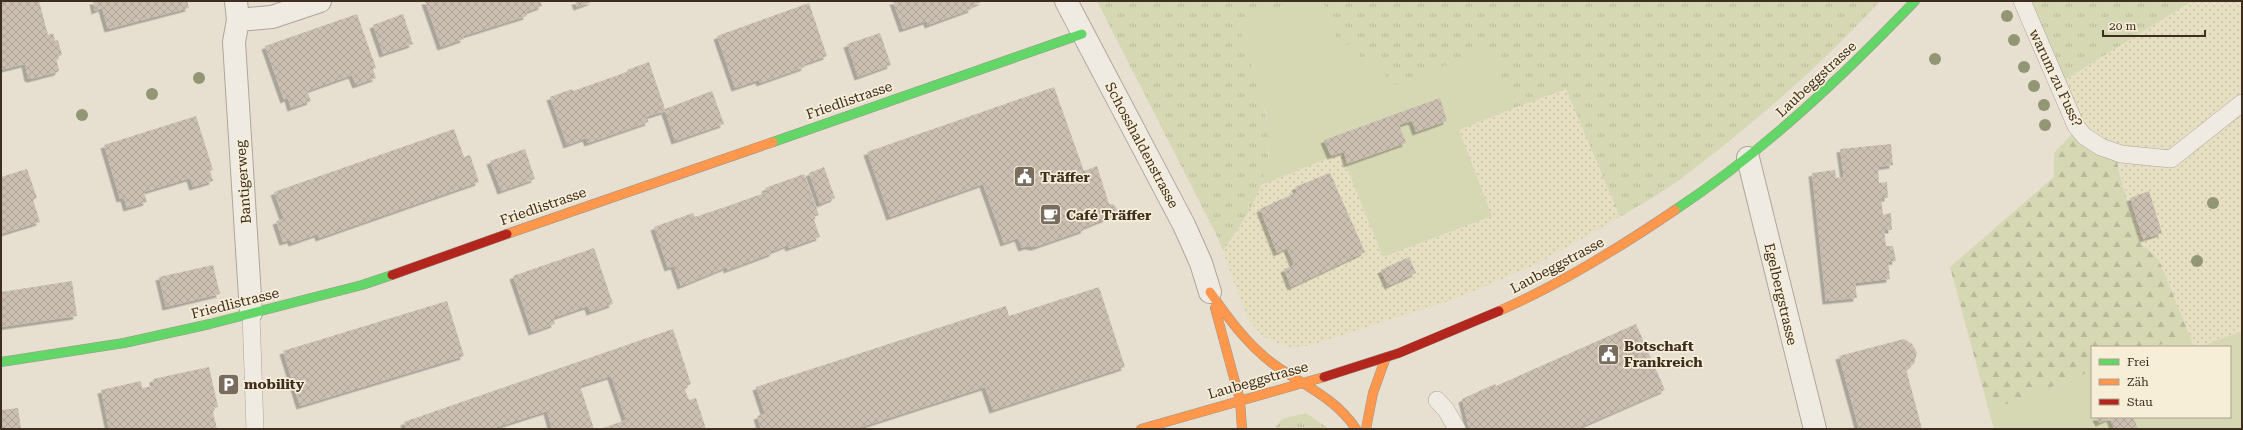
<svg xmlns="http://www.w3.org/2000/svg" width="2243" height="430" font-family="'Roboto Serif',serif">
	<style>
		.farmland { fill: url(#farmland-dots) }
		.grass { fill: url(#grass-tufts) }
		.forest { fill: url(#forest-firs) }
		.garden { fill: #d6d7b3 }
		.building { fill: url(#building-cross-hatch); filter: url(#shadow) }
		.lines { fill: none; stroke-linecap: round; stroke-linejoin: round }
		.lane-casing { stroke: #ada599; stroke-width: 18 }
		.street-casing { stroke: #ada599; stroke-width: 24 }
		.fast-casing { stroke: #9c958a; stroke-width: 10 }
		.slow-casing { stroke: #9c958a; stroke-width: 10 }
		.jam-casing { stroke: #9c958a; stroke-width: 10 }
		.lane { stroke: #efebe3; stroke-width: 17 }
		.street { stroke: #efebe3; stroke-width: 22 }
		.fast { stroke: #63d668; stroke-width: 9 }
		.slow { stroke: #ff974d; stroke-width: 9 }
		.jam { stroke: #b3261e; stroke-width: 9 }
		.tree { fill: #929673 }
		.labels { text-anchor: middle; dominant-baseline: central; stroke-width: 3.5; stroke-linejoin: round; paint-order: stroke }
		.street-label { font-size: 14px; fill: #3d2e20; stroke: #f7eed8 }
		.poi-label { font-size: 14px; font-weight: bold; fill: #3d2e20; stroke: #f7eed8; text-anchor: start }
	</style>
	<defs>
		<pattern id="farmland-dots" width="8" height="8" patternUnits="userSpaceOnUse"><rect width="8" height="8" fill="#e6dfc2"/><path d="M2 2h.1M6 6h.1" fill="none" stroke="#c6c0a6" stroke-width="1.8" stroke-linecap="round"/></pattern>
		<pattern id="grass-tufts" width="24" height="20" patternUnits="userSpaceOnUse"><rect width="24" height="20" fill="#d6d7b3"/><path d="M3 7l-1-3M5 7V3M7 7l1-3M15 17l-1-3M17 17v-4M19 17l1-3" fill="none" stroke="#b9b99a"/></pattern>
		<pattern id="forest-firs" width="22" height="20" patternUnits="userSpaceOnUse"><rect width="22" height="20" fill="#d6d7b3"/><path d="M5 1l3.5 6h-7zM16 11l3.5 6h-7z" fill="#b9b99a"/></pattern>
		<pattern id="building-cross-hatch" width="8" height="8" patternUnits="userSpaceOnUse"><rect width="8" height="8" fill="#cbbfb2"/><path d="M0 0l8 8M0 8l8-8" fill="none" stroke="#afa499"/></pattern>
		<filter id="shadow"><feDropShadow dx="-3.5" dy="3.5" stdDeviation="0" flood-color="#0004"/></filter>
	</defs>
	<rect width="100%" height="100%" fill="#e7e0d1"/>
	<path class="farmland" d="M1298,1H1323L1340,47L1566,89L1620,217L1537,264L1452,300L1307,346L1287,347L1264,337L1247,318L1223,251L1241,226L1261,185Z
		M2192,1H2242V331L2201,347H2194L2159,260L2139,243L2116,155L2091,145L2057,85Z"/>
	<path class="grass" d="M1097,1H1298L1238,23C1250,60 1273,118 1268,156C1264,191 1243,223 1223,251L1218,238Z
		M1323,1H1880C1822,65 1751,126 1682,178C1663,192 1641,204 1620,217L1566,89L1514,108L1490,49L1390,87L1363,68L1340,47Z
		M2032,1H2192L2063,81Z
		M1306,413L1329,429H1274L1282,419Z"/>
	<path class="forest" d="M2076,130L2116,155L2119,172L2139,242L2159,260L2189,334L2155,347H2092V371L1989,411L1950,267L2054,177V153Z"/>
	<path class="garden" d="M1298,1H1323L1340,47L1354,42L1363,67L1380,61L1390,87L1490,48L1514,108L1459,130L1492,216L1383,257L1341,153L1261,185L1269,155L1266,113L1238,23Z
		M2242,331V429H1994L1989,411L2092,371V417H2230V347H2201Z
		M2189,334L2194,347H2155Z"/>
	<path class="building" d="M1,1H39L48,35L53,33L55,41L58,40L62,55L56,58L59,70L58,72L31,79L28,78L25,64L1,70Z
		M93,1H187L189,8L108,29L102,8L95,11Z
		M425,1H540L542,6L526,12L527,16L463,36L464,39L441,47Z
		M575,1H594L577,7Z
		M893,1H984L971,6L972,9L928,25L927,21L903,29Z
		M809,3L827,56L804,64L805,67L760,83L759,80L735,88L717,36Z
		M357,14L376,68L373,69L376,78L356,85L352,75L307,91L311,101L291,108L288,98L284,100L265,46Z
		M403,14L413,44L383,54L373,25Z
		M880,33L891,65L858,77L847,44Z
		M649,62L665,109L712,91L724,124L675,141L665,111L646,117L649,122L588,143L586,138L567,145L550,97L572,89L573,91L627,72V70Z
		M1054,87L1084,171L1097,166L1109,204H1113L1117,209L1115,215L1085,227L1084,230L1035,247L1028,246L1022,248L1018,238L1004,243L983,184L890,217L867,152Z
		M1440,98L1447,121L1416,132L1412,121L1399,125L1406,143L1347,164L1344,152L1331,156L1324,140Z
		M196,116L213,170L210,171L213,181L193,187L190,178L144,192L147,202L127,208L124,198L120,199L104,145Z
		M454,129L464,157L470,155L479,182L319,238L318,234L292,243L291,240L283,242L276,221L284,219L274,192Z
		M1891,144L1893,165L1878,167L1879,183L1887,182L1888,198H1881L1883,215L1891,213L1892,230H1884L1886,246H1893L1896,261L1888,262L1890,279L1855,283L1857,298L1826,301L1812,173L1835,170L1836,178L1844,177L1840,149Z
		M525,149L535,179L501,191L490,161Z
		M824,167L835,198L820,204L809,173Z
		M27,169L37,198L33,200L40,222L1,234V177Z
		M1330,173L1365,252L1291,287L1284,269L1294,265L1287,248L1277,253L1260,209L1297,192L1295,187Z
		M804,174L819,215L813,217L820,237L789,248L788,245L773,251V253L727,270V267L681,286L674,266L668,268L654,227L693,213L695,217L731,205L767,192L765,188Z
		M2149,191L2162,233L2143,239L2130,198Z
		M594,248L613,304L590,312L588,306L553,318L555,324L532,332L513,276Z
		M1409,257L1416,273L1388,286L1381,270Z
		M213,265L220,294L166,307L159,277Z
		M72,281L77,316L1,327V292Z
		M1099,287L1125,367L993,410L985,387L855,429H770L769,427L761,429L757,416L765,414L756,387L1006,306L1009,316Z
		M447,301L464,356L300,406L283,351Z
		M1636,324L1665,390L1576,429H1469L1462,399L1495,384L1496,386Z
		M673,329L691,384L684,387L689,400L696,398L706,429H600L626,420L611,376L580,386L594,429H552L547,411L497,427V429H406L404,422Z
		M1904,339L1912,344L1917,353L1914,364L1906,369L1922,429H1859L1839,356Z
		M209,367L218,407L212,408L217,429H109L101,390L141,381L142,388L154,386L153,379Z
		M18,408L21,429H1V410Z
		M2096,417H2133L2138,429H2114L2110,418L2099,423Z"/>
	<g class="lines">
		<defs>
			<path id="lane" d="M2022,1L2076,126L2084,136L2101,147L2121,154L2171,159L2242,103
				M251,313L255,429
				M1437,400L1446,410L1457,429"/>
			<path id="street" d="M236,1L238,20L234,42L251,313
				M1066,1L1184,225L1201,263L1210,292
				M238,20L272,17L320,1
				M1748,158L1815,429"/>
			<path id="fast" d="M773,142L1082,34
				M1675,210C1764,151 1841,78 1915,1
				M1,362L124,343L210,324L362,285L392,275"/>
			<path id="slow" d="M507,234L773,142
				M1210,292C1228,318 1247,344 1272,363C1302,385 1335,397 1356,429
				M1215,308L1240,400L1242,429
				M1499,311C1561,284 1619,248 1675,210
				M1141,429L1324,377
				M1366,429L1373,393L1386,357"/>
			<path id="jam" d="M392,275L507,234
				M1324,377L1399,353L1499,311"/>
		</defs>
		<use href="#lane" class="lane-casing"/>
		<use href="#street" class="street-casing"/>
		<use href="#fast" class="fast-casing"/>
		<use href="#slow" class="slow-casing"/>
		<use href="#jam" class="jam-casing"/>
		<use href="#lane" class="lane"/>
		<use href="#street" class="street"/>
		<use href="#fast" class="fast"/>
		<use href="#slow" class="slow"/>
		<use href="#jam" class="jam"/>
	</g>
	<g class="tree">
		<circle cx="2007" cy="16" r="6"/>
		<circle cx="2014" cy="40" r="6"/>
		<circle cx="1935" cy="59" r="6"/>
		<circle cx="2024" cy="67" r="6"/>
		<circle cx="199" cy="78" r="6"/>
		<circle cx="2034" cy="86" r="6"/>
		<circle cx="152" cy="94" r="6"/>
		<circle cx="2044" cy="105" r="6"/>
		<circle cx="82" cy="115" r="6"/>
		<circle cx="2045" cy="125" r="6"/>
		<circle cx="2213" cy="203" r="6"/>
		<circle cx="2197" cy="261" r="6"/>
	</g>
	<defs>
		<symbol id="civic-square" viewBox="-11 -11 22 22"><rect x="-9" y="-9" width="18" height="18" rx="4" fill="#786c5e" stroke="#f7eed8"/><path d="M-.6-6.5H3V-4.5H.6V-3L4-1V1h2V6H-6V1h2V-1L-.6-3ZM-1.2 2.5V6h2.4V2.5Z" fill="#fff"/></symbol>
		<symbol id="cafe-square" viewBox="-11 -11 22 22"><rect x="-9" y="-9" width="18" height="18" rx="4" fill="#786c5e" stroke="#f7eed8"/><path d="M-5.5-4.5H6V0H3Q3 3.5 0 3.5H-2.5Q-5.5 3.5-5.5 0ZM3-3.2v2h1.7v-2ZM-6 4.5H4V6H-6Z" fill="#fff"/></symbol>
		<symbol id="parking-square" viewBox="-11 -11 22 22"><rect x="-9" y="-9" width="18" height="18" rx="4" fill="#786c5e" stroke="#f7eed8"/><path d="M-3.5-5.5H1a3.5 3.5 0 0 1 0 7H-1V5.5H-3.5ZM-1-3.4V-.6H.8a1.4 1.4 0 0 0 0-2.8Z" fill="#fff"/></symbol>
	</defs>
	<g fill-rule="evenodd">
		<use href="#civic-square" x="1012" y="164" width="25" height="25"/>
		<use href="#cafe-square" x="1038" y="202" width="25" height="25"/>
		<use href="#civic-square" x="1596" y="342" width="25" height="25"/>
		<use href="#parking-square" x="216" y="372" width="25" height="25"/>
	</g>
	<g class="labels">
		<g class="street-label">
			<text transform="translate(2056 78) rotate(65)">warum zu Fuss?</text>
			<text transform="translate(1816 79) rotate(-43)">Laubeggstrasse</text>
			<text transform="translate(849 100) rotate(-19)">Friedlistrasse</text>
			<text transform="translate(1142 145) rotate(62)">Schosshaldenstrasse</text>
			<text transform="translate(243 182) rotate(-94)">Bantigerweg</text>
			<text transform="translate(543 206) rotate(-19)">Friedlistrasse</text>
			<text transform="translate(1557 265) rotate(-28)">Laubeggstrasse</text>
			<text transform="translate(1781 294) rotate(77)">Egelbergstrasse</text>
			<text transform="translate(235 303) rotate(-14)">Friedlistrasse</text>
			<text transform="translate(1258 380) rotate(-16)">Laubeggstrasse</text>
		</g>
		<g class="poi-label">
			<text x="1040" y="177">Träffer</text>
			<text x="1066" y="215">Café Träffer</text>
			<text x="1624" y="346">Botschaft<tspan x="1624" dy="16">Frankreich</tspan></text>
			<text x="244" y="384">mobility</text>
		</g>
	</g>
	<rect width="2243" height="430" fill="none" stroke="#3d2e20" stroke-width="4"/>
	<rect x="2091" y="346" width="140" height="72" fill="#f7eed8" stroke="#ada18e"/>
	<rect x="2099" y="359" width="20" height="6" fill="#63d668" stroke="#ada18e"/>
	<text x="2127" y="366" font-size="12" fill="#3d2e20">Frei</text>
	<rect x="2099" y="379" width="20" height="6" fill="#ff974d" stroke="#ada18e"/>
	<text x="2127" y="386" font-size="12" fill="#3d2e20">Zäh</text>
	<rect x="2099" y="399" width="20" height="6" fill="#b3261e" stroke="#ada18e"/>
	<text x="2127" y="406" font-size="12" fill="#3d2e20">Stau</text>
	<path d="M2103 30v6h102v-6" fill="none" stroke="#3d2e20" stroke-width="2"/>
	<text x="2109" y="30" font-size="12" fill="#3d2e20" stroke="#f7eed8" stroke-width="3" paint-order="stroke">20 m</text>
</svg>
